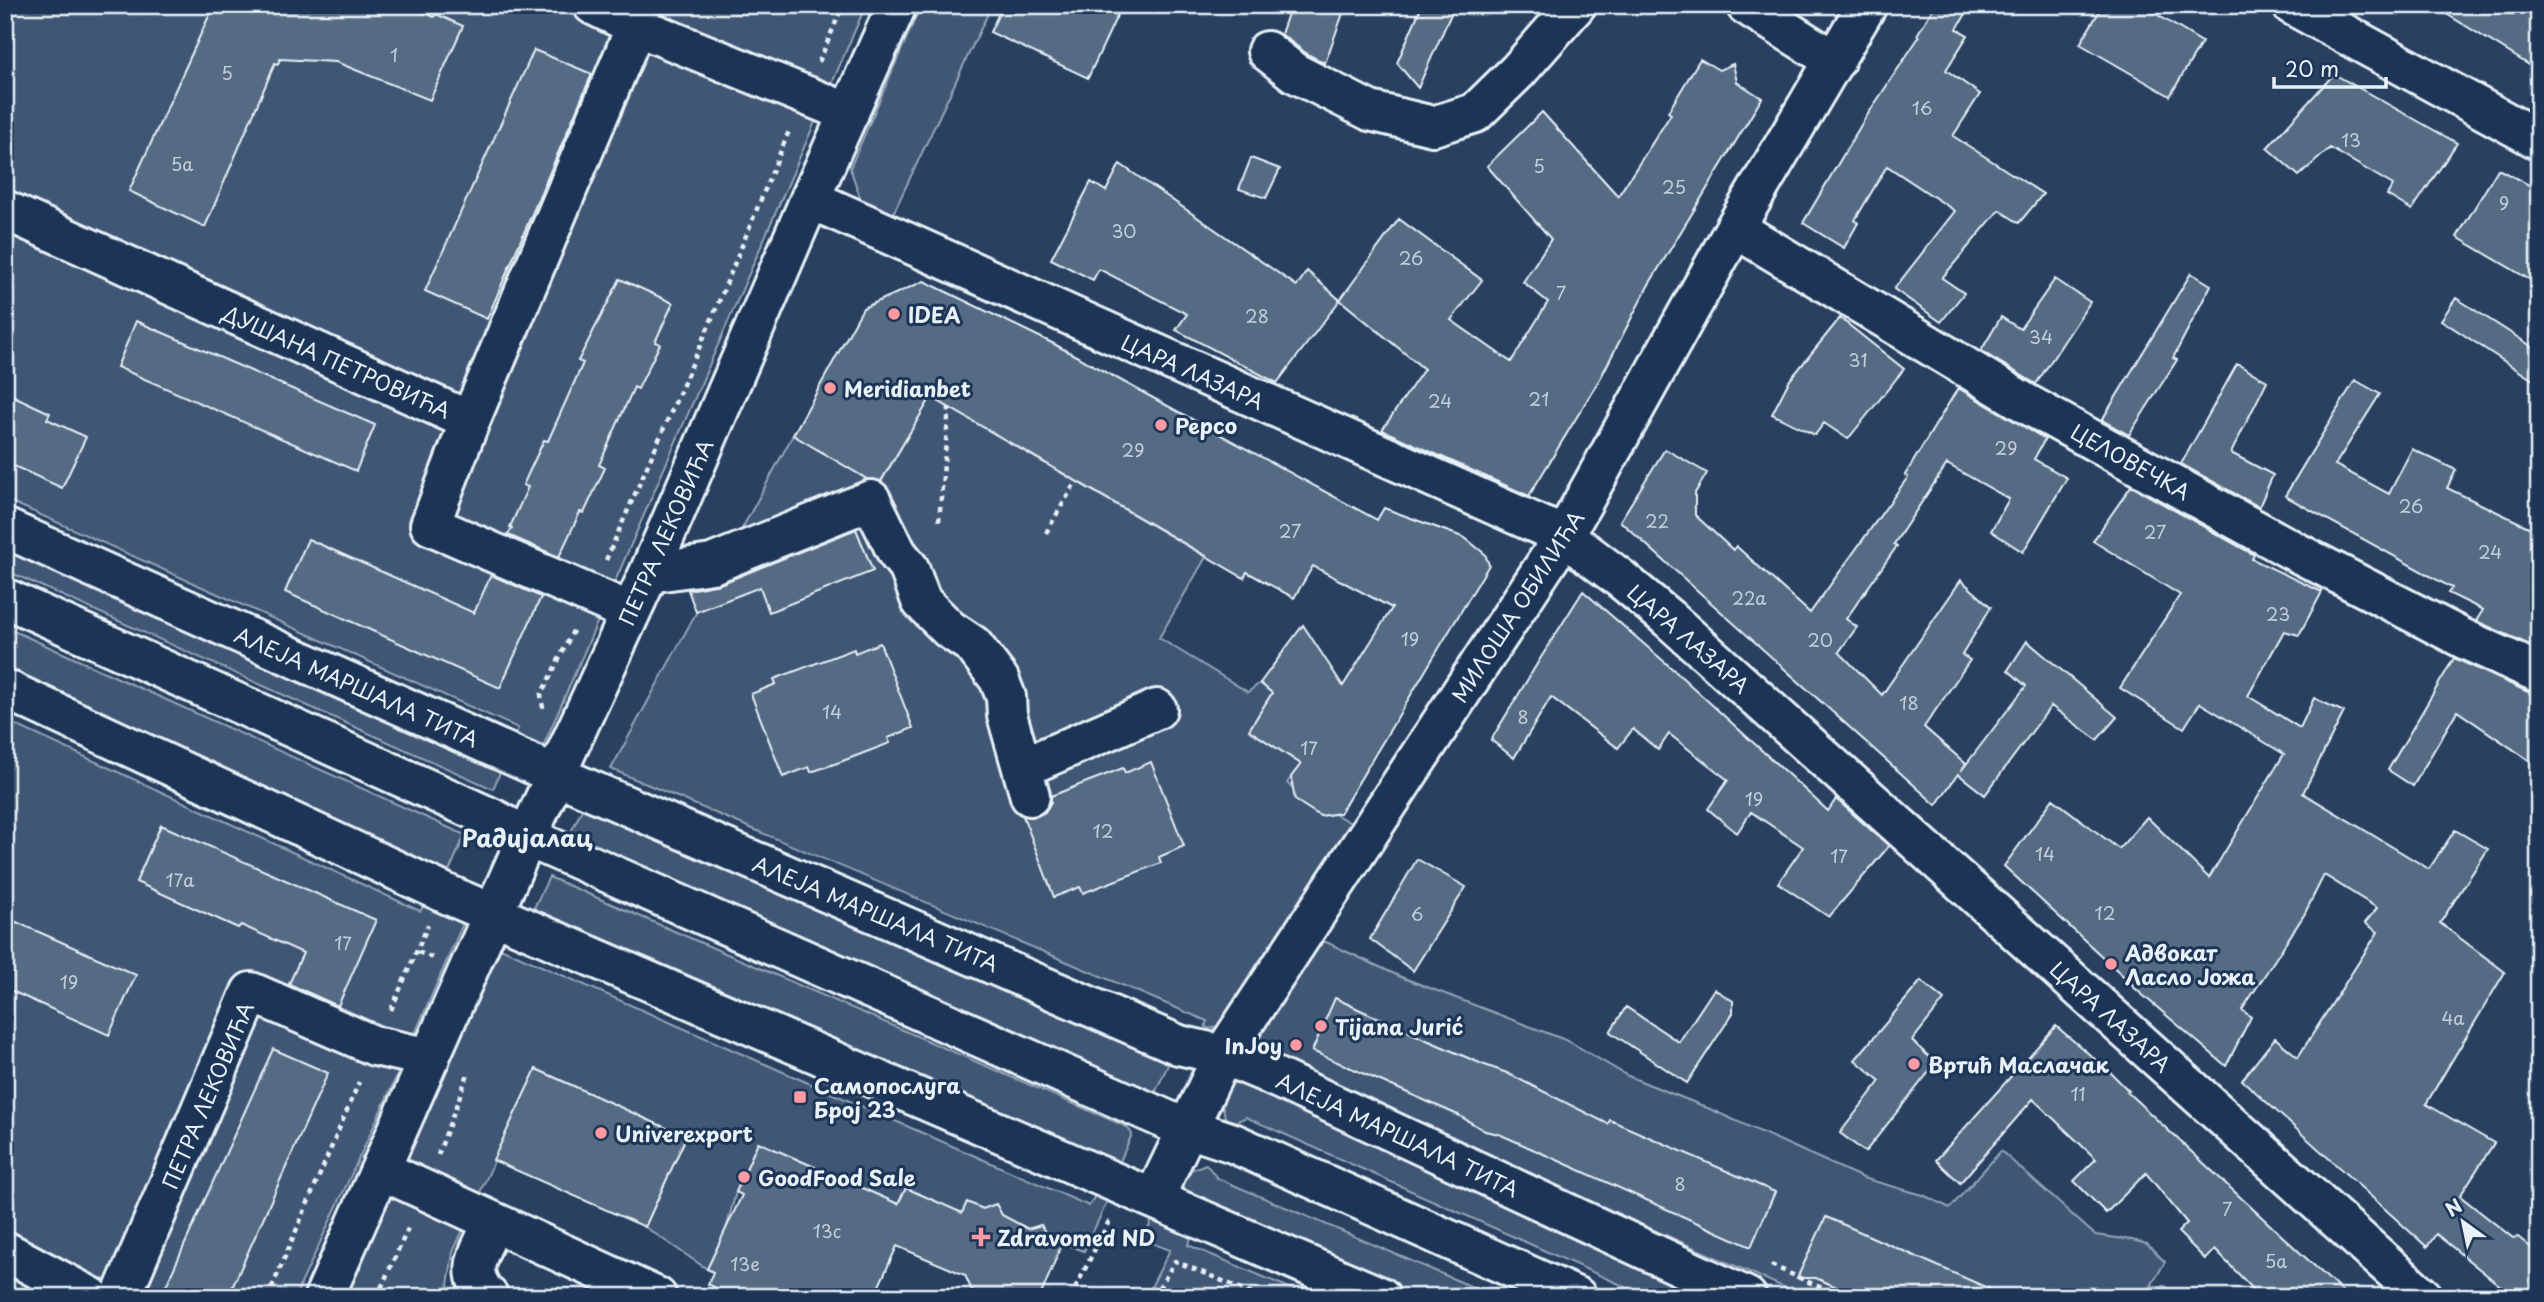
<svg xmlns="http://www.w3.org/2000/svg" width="2544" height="1302" font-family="'Playpen Sans',sans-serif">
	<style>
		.green { fill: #415774; stroke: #94a4b6; stroke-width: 2 }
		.building { fill: #556a83; stroke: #e8f1f8; stroke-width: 2 }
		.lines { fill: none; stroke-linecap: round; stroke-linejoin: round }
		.minor-casing { stroke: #e8f1f8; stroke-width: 44 }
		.path { stroke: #e8f1f8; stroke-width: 4.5; stroke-dasharray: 5 5; stroke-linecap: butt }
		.minor { stroke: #1d3557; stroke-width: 38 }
		.poi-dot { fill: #ff9aa2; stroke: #1d3557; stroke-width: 2.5 }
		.labels { text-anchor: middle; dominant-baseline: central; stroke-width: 6; stroke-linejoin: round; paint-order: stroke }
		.number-label { font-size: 18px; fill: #c3cfdb }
		.poi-label { font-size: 21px; font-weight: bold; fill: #e8f1f8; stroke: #1d3557; text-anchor: start }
		.street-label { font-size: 21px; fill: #e8f1f8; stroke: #1d3557 }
		.quarter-label { font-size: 24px; font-weight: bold; fill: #e8f1f8; stroke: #1d3557 }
	</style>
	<rect width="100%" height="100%" fill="#294061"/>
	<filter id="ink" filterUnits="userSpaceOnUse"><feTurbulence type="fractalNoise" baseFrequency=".0143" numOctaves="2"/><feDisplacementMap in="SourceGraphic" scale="14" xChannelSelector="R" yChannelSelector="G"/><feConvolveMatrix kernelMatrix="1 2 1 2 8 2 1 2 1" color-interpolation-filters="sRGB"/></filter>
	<g filter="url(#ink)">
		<path class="green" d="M5,5H866L539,756L511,747L518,728L5,499Z
			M921,5H992L893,214L861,200L850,168Z
			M931,397L1206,557L1159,638L1248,692L1260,683L1272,693L1249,730L1301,764L1287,783L1293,788L1296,800L1320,816L1335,814L1368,833L1237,1021L1209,1029L1205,1026L1207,1021L611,769L793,435L879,486Z
			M5,538L505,761L493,789L5,570Z
			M5,627L465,835L447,876L478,889L394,1082L295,1297H110L5,1240V720L420,911L431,896L5,672Z
			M588,797L1171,1058L1155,1093L570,834Z
			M549,877L1127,1127L1132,1134L1118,1166L528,920Z
			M1311,935L1401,977L1568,1041L1628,1076L1703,1106L1863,1178L1923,1195L1950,1208L2001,1151L2095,1235L2132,1240L2147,1244L2165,1262L2151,1286H2165L2177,1297H1806L1554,1186L1273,1057L1242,1037Z
			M498,947L1089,1206L1100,1187L1113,1189L1084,1251L1048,1238L1041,1225L1028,1229L1013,1221L1009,1229L996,1204L983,1209L967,1202L962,1213L906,1188L898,1204L758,1142L736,1192L726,1229L707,1269L645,1227L686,1137L536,1069L453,1252L448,1285L455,1297H346Z
			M1234,1063L1732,1297H1648L1246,1117L1227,1126L1218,1085Z
			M1206,1164L1217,1178L1496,1297H1396L1161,1195L1171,1178Z
			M1157,1209L1198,1224L1188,1245L1311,1297H1146L1170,1250L1143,1240Z"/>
		<path class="building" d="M214,5H407L434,17L436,14L463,26L430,100L336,62L280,59L278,64L275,63L205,227L129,191Z
			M1003,5H1122L1088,78L990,32Z
			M1291,5H1346L1325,63L1307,54L1281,34Z
			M1422,5H1455L1418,88L1397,63Z
			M1935,5H1971L1957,29L1968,35L1946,70L1980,94L1953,136L2043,194L2019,223L1999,210L1942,278L1964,293L1941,322L1894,289L1955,211L1887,166L1855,220L1858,223L1844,248L1803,223L1864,120L1919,37L1917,35Z
			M2103,5H2141L2202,42L2170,96L2080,44Z
			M2432,5H2539V71Z
			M534,50L592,74L487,319L425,291Z
			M1700,59L1719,70L1733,64L1737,82L1762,98L1648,286L1601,377L1529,496L1382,430L1424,369L1340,300L1399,219L1482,280L1451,320L1511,362L1548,302L1523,282L1551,239L1487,166L1542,112L1618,196L1671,114L1668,112Z
			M2334,74L2457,143L2412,210L2387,195L2393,185L2330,148L2299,176L2267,148Z
			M1251,158L1280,169L1266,198L1239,189Z
			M1120,164L1297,286L1307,271L1340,300L1277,383L1176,330L1187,314L1099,269L1093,280L1051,259L1091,182L1106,191Z
			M2498,169L2539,190V285L2457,237Z
			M2191,273L2211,285L2173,358L2177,360L2129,435L2102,420Z
			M620,279L673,303L655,342L660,344L638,389L634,387L599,465L605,468L584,513L580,512L559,557L508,535L512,528L510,527L528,487L523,485L544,440L548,441L583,363L578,361Z
			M2055,279L2090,302L2036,384L1981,351L2001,317L2020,329Z
			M924,281L1054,344L1377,520L1384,508L1465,538L1485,554L1489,565L1340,813L1320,816L1295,800L1291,777L1301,764L1249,730L1272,693L1260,683L1303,625L1343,686L1392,608L1313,566L1294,598L1247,572L1244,578L931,397L881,481L867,479L793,435L863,308Z
			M2456,298L2539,351V384L2441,320Z
			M1840,318L1904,369L1848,439L1824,423L1815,435L1772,414L1789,381Z
			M136,321L375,425L356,471L117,367Z
			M2237,364L2267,381L2231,453L2273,475L2259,507L2181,464Z
			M2355,380L2380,394L2335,465L2389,494L2412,449L2456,470L2447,488L2539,532V649L2476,621L2483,610L2448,593L2452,588L2285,496Z
			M1958,388L2045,439L2034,459L2067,478L2023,552L1991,531L2009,499L1947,464L1894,544L1897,546L1846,619L1857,627L1839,652L1882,695L1961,580L1991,607L1962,655L1970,660L1924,727L1966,764L1961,771L2026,686L2008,670L2027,641L2117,717L2097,740L2051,706L1985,795L1958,774L1936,805L1620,521L1665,449L1707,473L1695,493V515L1733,550L1736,546L1810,613L1908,477L1905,475Z
			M5,392L50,413L47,419L86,437L62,488L5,462Z
			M2131,486L2254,555L2252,559L2322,592L2299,635L2284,631L2248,696L2300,728L2314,698L2344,712L2303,793L2429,869L2455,830L2488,849L2440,923L2505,972L2426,1104L2494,1143L2460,1196L2513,1238L2518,1237L2539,1254V1297H2514L2436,1234L2427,1247L2242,1080L2275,1038L2298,1057L2378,932L2365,923L2377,908L2324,875L2304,915L2242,1010L2251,1017L2226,1066L2132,986L2133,985L2004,866L2053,799L2119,849L2147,817L2209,878L2284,754L2200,703L2184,728L2120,688L2180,595L2093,541Z
			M856,529L873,571L769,612L760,587L696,612L688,590L720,584Z
			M308,539L474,613L491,575L541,597L500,688L285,592Z
			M1583,591L1675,671L1828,811L1836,799L1889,846L1829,917L1778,883L1803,847L1751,812L1737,833L1708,809L1728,780L1669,734L1658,750L1633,729L1618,748L1551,697L1514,758L1491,740L1540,659Z
			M880,643L913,728L888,738L890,743L840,762L811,772L809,767L783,777L751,694L776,684L774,679L854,649L855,653Z
			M2454,658L2530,693L2539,694V767L2457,711L2413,786L2388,770Z
			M1151,762L1184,846L1159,857L1161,863L1083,893L1080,887L1054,897L1023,816L1035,817L1045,812L1051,802V796L1123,768L1125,773Z
			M161,825L376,920L338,1006L289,984L303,953L241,925L238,928L136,882Z
			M1417,859L1466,887L1413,971L1370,939Z
			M5,917L136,975L109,1035L5,988Z
			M1921,981L1944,1000L1912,1041L1936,1063L1865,1152L1840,1133L1880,1081L1855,1060Z
			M1714,989L1733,1001V1013L1687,1083L1610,1032L1626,1007L1679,1042Z
			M1335,998L1371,1015L1394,1023L1413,1034L1482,1064L1507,1073L1608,1124L1610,1120L1775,1192L1751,1247L1499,1134L1485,1131L1458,1115L1312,1051Z
			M2056,1026L2110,1072L2129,1091L2127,1092L2348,1297H2261L2215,1250L2205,1259L2178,1232L2187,1223L2146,1173L2106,1213L2074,1181L2096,1159L2033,1099L1960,1183L1936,1160Z
			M273,1049L328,1073L228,1297H185L165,1288Z
			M536,1069L686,1137L645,1227L493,1160Z
			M758,1142L898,1204L906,1188L962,1213L967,1202L983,1209L996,1204L1002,1215L1028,1229L1041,1225L1048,1238L1062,1244L1040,1297H985L972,1291L965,1275L897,1246L874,1297H733L708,1284L713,1272L707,1269L742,1195L736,1192Z
			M1826,1217L1865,1234L2008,1297H1859L1816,1278H1797Z"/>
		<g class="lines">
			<defs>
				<path id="minor" d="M593,5L636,26L849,113
					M1746,5L1835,61
					M2292,5L2539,140
					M1267,51L1295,73L1370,111L1433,126L1475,113L1518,71L1576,5
					M810,199L1564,536L1621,579L1668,618L2423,1297
					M5,210L470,421L636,26
					M1735,228L2027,404L2292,550L2464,639L2539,673
					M470,421L430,525L630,612
					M5,528L556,775L1179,1045L1223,1055L1264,1072L1747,1297
					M649,573L712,564L871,500L897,553L909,568L921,601L949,629L973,645L999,679L1006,697L1007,715L1030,796
					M5,598L494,819L527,837L1176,1124L1233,1143L1577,1297
					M5,689L449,895L1381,1297
					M1022,768L1157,709
					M381,1170L657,1297
					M1154,1198L1223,1055L1564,536L1735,228L1867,5
					M5,1251L91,1297
					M121,1297L251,992L375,1046L430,1058
					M324,1297L527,837L649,573L810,199L897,5
					M489,1297C462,1272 481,1249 494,1222"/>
			</defs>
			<use href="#minor" class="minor-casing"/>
			<path class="path" d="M819,62L843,5
				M939,521L949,407
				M1046,533L1076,481
				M606,560L711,321L789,131
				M543,708L541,695L574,629
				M418,952L433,958
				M391,1010L428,925
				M438,1155L469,1071
				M1771,1265L1842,1297
				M268,1297L359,1082
				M377,1297L410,1224
				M1071,1297L1109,1221
				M1154,1297L1175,1261L1261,1297"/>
			<use href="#minor" class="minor"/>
		</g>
	</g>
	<g class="poi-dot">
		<circle cx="894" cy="314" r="7"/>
		<circle cx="830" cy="388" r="7"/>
		<circle cx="1161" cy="425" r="7"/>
		<circle cx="2111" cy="964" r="7"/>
		<circle cx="1321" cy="1026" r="7"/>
		<circle cx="1296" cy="1045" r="7"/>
		<circle cx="1914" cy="1064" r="7"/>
		<rect x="793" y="1090" width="14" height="14" rx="3.5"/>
		<circle cx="601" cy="1133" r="7"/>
		<circle cx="744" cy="1177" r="7"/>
		<path d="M977.5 1226.5h7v7h7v7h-7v7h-7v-7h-7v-7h7z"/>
	</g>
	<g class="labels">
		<g class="number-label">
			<text x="394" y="54">1</text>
			<text x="227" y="72">5</text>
			<text x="1922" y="107">16</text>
			<text x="2351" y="139">13</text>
			<text x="182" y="163">5a</text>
			<text x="1539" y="165">5</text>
			<text x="1674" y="186">25</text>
			<text x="2504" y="202">9</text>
			<text x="1124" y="230">30</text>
			<text x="1411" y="257">26</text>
			<text x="1561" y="292">7</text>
			<text x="1257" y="315">28</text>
			<text x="2041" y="336">34</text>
			<text x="1858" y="359">31</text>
			<text x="1539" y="398">21</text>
			<text x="1440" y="400">24</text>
			<text x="2006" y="447">29</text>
			<text x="1133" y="449">29</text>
			<text x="2411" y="505">26</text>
			<text x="1657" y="520">22</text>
			<text x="1290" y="530">27</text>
			<text x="2155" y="531">27</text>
			<text x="2490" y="551">24</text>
			<text x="1749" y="597">22a</text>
			<text x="2278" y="613">23</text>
			<text x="1410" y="638">19</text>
			<text x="1820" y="639">20</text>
			<text x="1909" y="702">18</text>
			<text x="832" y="711">14</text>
			<text x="1523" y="716">8</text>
			<text x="1309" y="747">17</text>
			<text x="1754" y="798">19</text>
			<text x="1103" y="830">12</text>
			<text x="2045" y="853">14</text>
			<text x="1839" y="855">17</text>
			<text x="180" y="879">17a</text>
			<text x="2105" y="912">12</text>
			<text x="1417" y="913">6</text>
			<text x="343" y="942">17</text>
			<text x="69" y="981">19</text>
			<text x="2453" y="1017">4a</text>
			<text x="2078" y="1093">11</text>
			<text x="1680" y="1183">8</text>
			<text x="2227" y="1208">7</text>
			<text x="827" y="1230">13c</text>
			<text x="2276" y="1260">5a</text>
			<text x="745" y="1263">13e</text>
		</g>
		<g class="poi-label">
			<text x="908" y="314">IDEA</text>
			<text x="844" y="388">Meridianbet</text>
			<text x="1175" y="425">Pepco</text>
			<text x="2125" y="952">Адвокат<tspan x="2125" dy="24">Ласло Јожа</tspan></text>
			<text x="1335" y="1026">Tijana Jurić</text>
			<text x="1282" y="1045" text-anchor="end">InJoy</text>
			<text x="1928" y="1064">Вртић Маслачак</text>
			<text x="814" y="1085">Самопослуга<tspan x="814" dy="24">Број 23</tspan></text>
			<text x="615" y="1133">Univerexport</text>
			<text x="758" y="1177">GoodFood Sale</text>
			<text x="997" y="1237">Zdravomed ND</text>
		</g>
		<g class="street-label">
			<text transform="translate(337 361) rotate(24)">ДУШАНА ПЕТРОВИЋА</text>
			<text transform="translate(1193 371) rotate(24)">ЦАРА ЛАЗАРА</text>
			<text transform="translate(2131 461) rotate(29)">ЦЕЛОВЕЧКА</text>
			<text transform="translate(665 532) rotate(-66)">ПЕТРА ЛЕКОВИЋА</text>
			<text transform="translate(1517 606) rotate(-57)">МИЛОША ОБИЛИЋА</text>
			<text transform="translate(1689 638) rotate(41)">ЦАРА ЛАЗАРА</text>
			<text transform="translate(357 686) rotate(24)">АЛЕЈА МАРШАЛА ТИТА</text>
			<text transform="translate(876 913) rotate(23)">АЛЕЈА МАРШАЛА ТИТА</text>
			<text transform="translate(2111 1016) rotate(42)">ЦАРА ЛАЗАРА</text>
			<text transform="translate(207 1095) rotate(-67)">ПЕТРА ЛЕКОВИЋА</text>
			<text transform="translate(1398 1134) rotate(25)">АЛЕЈА МАРШАЛА ТИТА</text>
		</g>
		<g class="quarter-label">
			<text x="527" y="837">Радијалац</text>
		</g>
	</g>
	<rect width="2544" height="1302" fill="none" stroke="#1d3557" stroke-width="28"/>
	<rect x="14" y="14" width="2516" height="1274" fill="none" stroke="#e8f1f8" stroke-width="2.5" filter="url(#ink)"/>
	<g transform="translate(2463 1222) rotate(327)" stroke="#1d3557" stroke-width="5" paint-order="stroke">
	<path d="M0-5L12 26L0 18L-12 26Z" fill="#e8f1f8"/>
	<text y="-10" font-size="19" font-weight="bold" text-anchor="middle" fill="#e8f1f8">N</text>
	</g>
	<path d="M2274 77v10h112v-10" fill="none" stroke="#e8f1f8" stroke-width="3.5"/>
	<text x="2285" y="77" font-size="21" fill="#e8f1f8" stroke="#1d3557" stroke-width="5" paint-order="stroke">20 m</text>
</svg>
